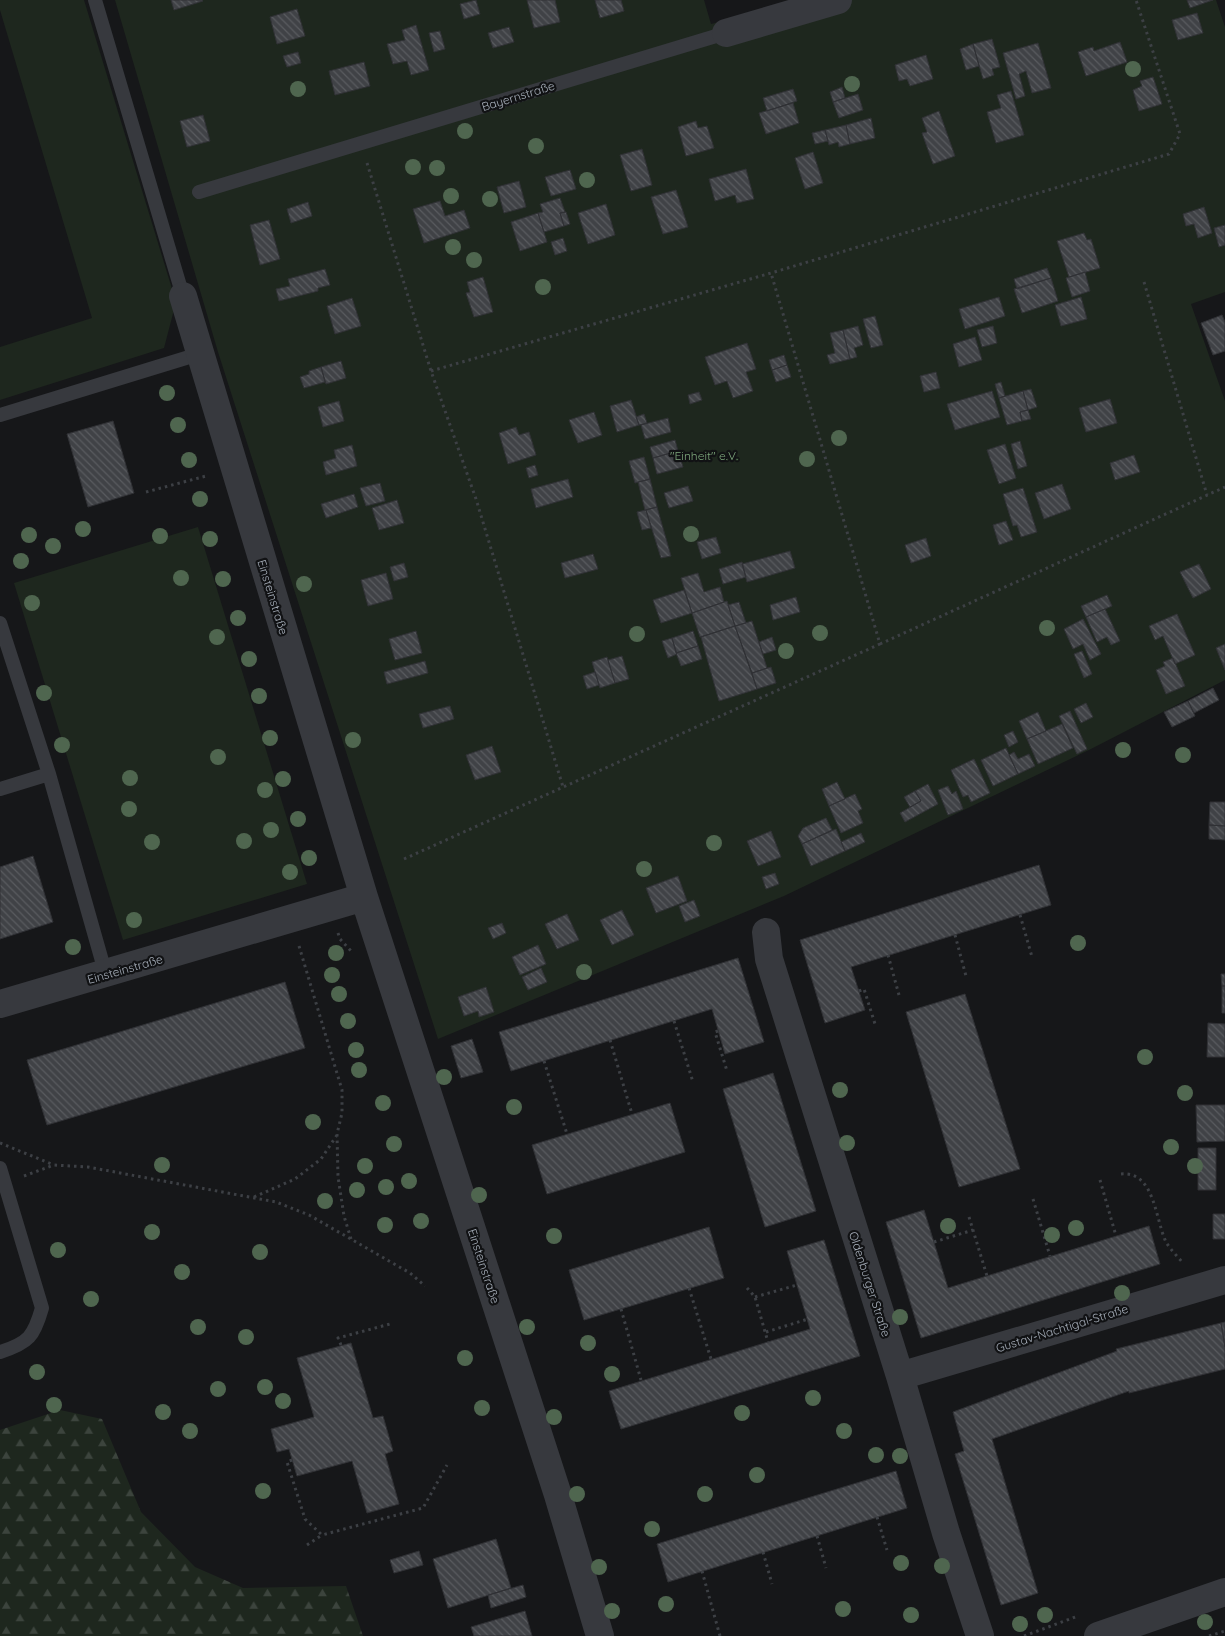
<svg xmlns="http://www.w3.org/2000/svg" width="1225" height="1636" font-family="Quicksand,sans-serif">
	<style>
		.green { fill: #1e271e }
		.forest { fill: url(#forest-firs) }
		.building { fill: url(#building-back-hatch); stroke: #303135 }
		.lines { fill: none; stroke-linecap: round; stroke-linejoin: round }
		.path { stroke: #3d4045; stroke-width: 3; stroke-dasharray: 2.5 4; stroke-linecap: butt }
		.lane { stroke: #37393e; stroke-width: 14 }
		.street { stroke: #37393e; stroke-width: 28 }
		.tree { fill: #4f664f }
		.labels { text-anchor: middle; dominant-baseline: central; stroke-width: 4.5; stroke-linejoin: round; paint-order: stroke }
		.street-label { font-size: 12px; fill: #a7afba; stroke: #111214 }
		.park-label { font-size: 12px; fill: #7ea77c; stroke: #111214 }
	</style>
	<defs>
		<pattern id="forest-firs" width="22" height="20" patternUnits="userSpaceOnUse" patternTransform="scale(1.25)"><rect width="22" height="20" fill="#1e271e"/><path d="M5 1l3.5 6h-7zM16 11l3.5 6h-7z" fill="#3c443d"/></pattern>
		<pattern id="building-back-hatch" width="6" height="6" patternUnits="userSpaceOnUse" patternTransform="scale(1.25)"><rect width="6" height="6" fill="#404246"/><path d="M-1 5l2 2M0 0l6 6M5-1l2 2" fill="none" stroke="#595b5f"/></pattern>
	</defs>
	<rect width="100%" height="100%" fill="#161719"/>
	<path class="green" d="M0,0H84L176,302L164,348L0,400V347L92,318L0,10Z
		M115,0H704L711,24L809,0H1216L1225,27V292L1191,304L1225,401V680L1089,750L784,896L438,1039L218,352Z
		M198,527L307,884L123,940L14,583Z"/>
	<path class="forest" d="M60,1410L102,1419L141,1512L195,1567L243,1588L346,1586L363,1636H0V1430Z"/>
	<path class="building" d="M171,0H202L203,1L174,10Z
		M476,0L480,14L464,19L460,4Z
		M527,0H555L560,22L534,28Z
		M595,0H621L624,11L600,18Z
		M1187,0H1213L1190,8Z
		M297,9L305,36L277,44L270,17Z
		M1197,13L1203,33L1178,40L1172,20Z
		M416,25L429,70L411,75L407,61L393,64L387,44L405,40L402,30Z
		M509,27L514,42L493,48L488,33Z
		M440,31L445,49L434,52L429,33Z
		M992,39L1000,67L992,69L994,75L983,79L973,44Z
		M1120,42L1127,62L1086,76L1078,52L1093,47L1094,51Z
		M1038,43L1051,88L1032,93L1026,71L1019,74L1025,96L1016,99L1003,53Z
		M973,44L979,66L966,70L960,49Z
		M298,52L301,63L287,67L283,56Z
		M926,55L933,79L910,86L907,79L899,81L895,65Z
		M364,62L370,86L335,95L329,71Z
		M1153,77L1162,104L1139,111L1133,90L1142,86L1140,81Z
		M842,87L845,98L833,102L830,92Z
		M793,89L797,101L767,111L763,98Z
		M1011,91L1024,135L996,143L987,112L1001,108L997,95Z
		M858,94L863,110L839,118L833,102Z
		M793,103L799,123L766,134L759,113Z
		M939,111L955,156L933,164L922,133L927,132L922,118Z
		M203,115L210,141L187,147L180,121Z
		M871,118L875,138L850,144L846,125Z
		M696,121L698,128L707,126L714,148L686,156L678,127Z
		M846,125L850,144L839,147L838,142L829,145L825,130Z
		M825,130L828,141L815,144L812,133Z
		M642,149L652,185L631,191L620,155Z
		M813,152L823,183L805,189L795,158Z
		M746,169L754,199L737,203L735,195L715,201L709,179Z
		M570,170L576,189L551,196L545,177Z
		M519,181L526,207L504,213L497,187Z
		M676,190L688,227L663,234L651,197Z
		M560,198L565,212L560,213L564,226L544,232L538,213L543,212L540,204Z
		M440,201L445,216L464,210L470,228L424,243L413,209Z
		M308,202L312,216L291,223L287,209Z
		M606,204L615,235L588,244L578,213Z
		M1204,207L1212,233L1198,238L1194,224L1186,226L1183,214Z
		M566,212L570,224L564,226L560,213Z
		M538,213L547,242L520,251L511,222Z
		M269,220L280,259L260,265L250,225Z
		M1225,225V245L1219,247L1214,228Z
		M1084,233L1087,240L1091,239L1100,268L1069,277L1057,241Z
		M563,238L567,251L555,255L551,242Z
		M1047,268L1051,278L1017,289L1014,279Z
		M325,269L330,285L318,288V291L279,301L276,289L290,286L288,279Z
		M1085,272L1090,291L1072,297L1066,278Z
		M483,277L493,312L474,317L466,293L470,292L467,282Z
		M1051,278L1058,301L1022,313L1014,289Z
		M999,297L1005,316L965,329L959,309Z
		M1081,297L1087,319L1061,326L1055,305Z
		M352,298L361,326L335,334L327,306Z
		M1222,315L1225,322V351L1213,355L1201,323Z
		M875,316L883,345L871,348L863,319Z
		M858,326L863,345L854,348L857,357L850,359L843,330Z
		M993,326L997,343L982,347L977,330Z
		M843,330L850,359L830,364L827,355L835,353L830,333Z
		M975,337L982,360L959,367L953,344Z
		M747,343L756,369L746,372L753,391L733,398L727,381L715,385L705,357Z
		M784,355L787,365L772,370L769,360Z
		M341,361L346,378L326,384L321,367Z
		M787,365L791,377L776,382L772,370Z
		M321,367L325,382L304,388L300,377L309,374V371Z
		M936,372L940,388L924,392L920,376Z
		M1001,382L1005,396L999,398L995,384Z
		M1031,389L1037,407L1028,410L1023,391Z
		M992,391L1000,417L955,430L947,404Z
		M1023,391L1028,410L1020,412L1022,421L1007,425L999,398Z
		M699,392L702,400L690,404L688,395Z
		M1110,399L1117,423L1086,432L1079,408Z
		M631,400L639,425L617,432L610,406Z
		M339,401L344,421L323,427L318,407Z
		M1028,410L1031,419L1022,421L1020,412Z
		M594,412L602,435L578,443L569,420Z
		M644,414L647,423L639,425L636,417Z
		M668,418L671,432L645,439L641,425Z
		M113,421L134,493L88,507L67,434Z
		M516,427L519,435L529,432L536,455L508,464L499,433Z
		M675,440L678,451L653,458L650,447Z
		M1020,441L1027,466L1018,469L1011,444Z
		M1005,444L1016,478L999,484L987,450Z
		M352,445L357,466L326,475L323,462L336,458L334,450Z
		M678,451L683,467L657,474L653,458Z
		M1134,455L1140,472L1115,480L1110,463Z
		M644,457L650,479L635,483L629,461Z
		M535,465L538,475L529,478L526,468Z
		M568,479L573,497L536,508L531,489Z
		M650,479L657,507L645,510L638,482Z
		M380,483L385,501L366,506L360,488Z
		M1062,484L1071,509L1044,519L1035,493Z
		M688,486L693,501L669,508L664,493Z
		M1023,488L1037,532L1021,537L1017,525L1013,526L1003,494Z
		M354,494L358,507L326,518L321,504Z
		M397,500L404,523L379,530L372,508Z
		M657,507L671,556L661,558L646,510Z
		M646,510L651,528L642,530L637,512Z
		M1006,521L1013,540L999,545L993,525Z
		M716,537L721,553L702,559L697,542Z
		M926,538L931,556L911,563L905,545Z
		M790,551L795,568L747,582L742,564Z
		M593,554L598,569L565,578L561,563Z
		M742,562L746,577L723,584L719,569Z
		M404,563L408,577L394,581L390,567Z
		M1199,564L1211,589L1193,598L1180,572Z
		M386,573L393,599L368,606L361,580Z
		M698,573L704,592L720,587L724,602L692,613L681,578Z
		M684,590L692,613L661,623L653,600Z
		M1107,595L1112,606L1086,617L1081,606Z
		M796,597L800,612L773,620L770,605Z
		M727,601L735,626L700,637L692,613Z
		M739,602L746,623L735,626L728,605Z
		M1105,609L1120,641L1111,645L1107,637L1097,642L1086,617Z
		M1177,614L1195,655L1175,664L1163,636L1155,640L1149,626Z
		M1083,619L1101,654L1090,660L1083,644L1073,649L1064,629Z
		M752,621L767,668L752,673L735,626Z
		M735,626L757,689L719,701L701,637Z
		M416,631L422,653L395,660L389,639Z
		M693,631L698,646L676,653L672,638Z
		M772,637L776,650L763,654L759,642Z
		M672,638L677,654L668,658L662,641Z
		M1225,644V670L1216,648Z
		M698,646L702,659L681,666L676,653Z
		M1082,651L1092,674L1084,678L1074,654Z
		M622,656L629,679L615,683L608,660Z
		M607,657L615,683L600,688L592,662Z
		M1173,658L1185,686L1166,694L1156,670L1165,666L1163,662Z
		M425,661L428,673L387,684L384,672Z
		M771,667L776,683L757,689L752,673Z
		M595,672L599,685L587,689L583,676Z
		M1213,688L1219,700L1194,713L1188,701Z
		M1188,701L1195,716L1172,727L1164,712Z
		M1086,703L1093,717L1081,723L1074,709Z
		M450,706L454,719L423,728L419,714Z
		M1070,711L1087,749L1077,754L1059,716Z
		M1038,712L1046,731L1027,739L1019,721Z
		M1062,724L1073,748L1038,764L1027,739Z
		M1013,731L1018,742L1009,747L1004,735Z
		M492,746L501,772L475,780L466,755Z
		M1006,748L1018,774L993,786L981,760Z
		M1014,752L1018,759L1029,754L1035,766L1018,774L1009,755Z
		M974,759L990,793L971,802L968,795L963,797L951,770Z
		M837,782L845,799L829,806L822,789Z
		M928,784L938,804L905,822L900,813L921,801L915,791Z
		M948,786L952,794L956,791L963,809L948,815L938,790Z
		M915,791L921,801L910,807L904,797Z
		M855,794L862,809L858,811L863,823L841,833L829,806Z
		M1210,802H1225V826L1209,825Z
		M826,818L832,830L802,844L798,836L803,828Z
		M1209,825L1225,826V840L1209,839Z
		M836,829L845,851L811,866L802,844Z
		M771,831L781,857L758,866L747,841Z
		M861,833L865,842L845,851L841,842Z
		M33,856L53,922L0,939V867Z
		M1039,865L1051,905L851,967L865,1010L825,1023L800,940Z
		M775,873L779,884L766,889L762,877Z
		M678,876L687,901L656,913L646,888Z
		M694,900L700,916L685,922L679,906Z
		M622,910L634,935L612,945L600,920Z
		M567,914L579,940L557,949L545,924Z
		M502,923L506,933L493,939L488,928Z
		M538,945L546,964L520,975L512,957Z
		M738,958L764,1042L725,1054L712,1009L511,1071L499,1032Z
		M541,968L547,982L528,990L522,977Z
		M1221,974H1225V986H1222Z
		M285,982L305,1048L47,1125L27,1060Z
		M1222,986H1225V1013H1222Z
		M486,987L494,1012L479,1017L478,1011L464,1016L458,997Z
		M965,994L1020,1169L959,1187L906,1012Z
		M1208,1023L1225,1024V1057H1207Z
		M472,1039L483,1072L461,1078L451,1046Z
		M773,1073L816,1211L765,1227L723,1089Z
		M670,1103L685,1152L547,1194L532,1145Z
		M1196,1105H1225V1141L1197,1142Z
		M1198,1148H1216V1190H1198Z
		M924,1210L948,1288L1149,1226L1160,1264L921,1338L886,1222Z
		M1213,1214H1225V1239H1213Z
		M709,1227L724,1278L584,1320L569,1270Z
		M824,1240L860,1356L621,1429L609,1391L810,1329L787,1251Z
		M1225,1322V1347L1221,1323Z
		M1221,1323L1225,1347V1369L1129,1393V1391L992,1439L1038,1593L1001,1605L955,1454L964,1451L953,1412L1117,1351L1116,1349Z
		M351,1343L373,1418L383,1416L393,1451L385,1454L399,1504L367,1513L352,1461L297,1476L289,1449L277,1452L271,1429L314,1417L297,1358Z
		M896,1471L907,1508L668,1582L657,1544Z
		M496,1539L511,1588L448,1608L433,1559Z
		M419,1551L423,1565L394,1573L390,1560Z
		M523,1585L526,1597L491,1608L488,1595Z
		M525,1611L532,1636H474L471,1627Z"/>
	<g class="lines">
		<path class="path" d="M367,163L431,371L476,499L563,787
			M1144,282L1207,495
			M431,371L771,273L1169,154L1180,134L1136,0
			M146,492L206,476
			M880,644L1225,487
			M404,859L880,644L771,273
			M1020,915L1032,957
			M338,933L340,939L352,952
			M955,935L966,976
			M299,946L342,1090V1113L337,1134L338,1177L344,1216L351,1239
			M888,955L899,995
			M859,991L864,989L875,1024
			M674,1021L693,1082
			M718,1031L715,1032L727,1071
			M610,1040L632,1114
			M544,1061L567,1134
			M0,1143L54,1165
			M1121,1174C1155,1171 1155,1219 1166,1242C1170,1249 1177,1256 1183,1263
			M24,1176L54,1165L88,1167L276,1202L309,1215L410,1273L425,1286
			M1100,1180L1116,1236
			M254,1197L295,1179L321,1159L337,1135
			M1033,1199L1050,1256
			M969,1217L987,1276
			M934,1242L973,1230
			M689,1288L711,1359
			M747,1288L755,1297L768,1342
			M755,1297L797,1285
			M621,1309L641,1380
			M766,1332L808,1319
			M341,1345L338,1338L390,1324
			M292,1460L287,1462L305,1519L322,1535L423,1508L447,1465
			M877,1517L887,1550
			M817,1536L826,1568
			M307,1545L322,1535
			M763,1552L772,1584
			M702,1571L720,1636
			M1024,1636L1078,1616
			M1209,1636L1225,1631"/>
		<path class="lane" d="M95,0L183,296
			M199,192L726,33
			M0,415L199,354
			M0,623L49,774L106,975
			M0,789L49,774
			M0,1168L42,1308C34,1336 29,1343 0,1352"/>
		<path class="street" d="M726,33L838,0
			M183,296L364,897L558,1495L600,1636
			M766,932L769,959L900,1376L946,1533L980,1636
			M0,1004L364,897
			M900,1376L1225,1280
			M1098,1636L1225,1592"/>
	</g>
	<g class="tree">
		<circle cx="1133" cy="69" r="8"/>
		<circle cx="852" cy="84" r="8"/>
		<circle cx="298" cy="89" r="8"/>
		<circle cx="465" cy="131" r="8"/>
		<circle cx="536" cy="146" r="8"/>
		<circle cx="413" cy="167" r="8"/>
		<circle cx="437" cy="168" r="8"/>
		<circle cx="587" cy="180" r="8"/>
		<circle cx="451" cy="196" r="8"/>
		<circle cx="490" cy="199" r="8"/>
		<circle cx="453" cy="247" r="8"/>
		<circle cx="474" cy="260" r="8"/>
		<circle cx="543" cy="287" r="8"/>
		<circle cx="167" cy="393" r="8"/>
		<circle cx="178" cy="425" r="8"/>
		<circle cx="839" cy="438" r="8"/>
		<circle cx="807" cy="459" r="8"/>
		<circle cx="189" cy="460" r="8"/>
		<circle cx="200" cy="499" r="8"/>
		<circle cx="83" cy="529" r="8"/>
		<circle cx="691" cy="534" r="8"/>
		<circle cx="29" cy="535" r="8"/>
		<circle cx="160" cy="536" r="8"/>
		<circle cx="210" cy="539" r="8"/>
		<circle cx="53" cy="546" r="8"/>
		<circle cx="21" cy="561" r="8"/>
		<circle cx="181" cy="578" r="8"/>
		<circle cx="223" cy="579" r="8"/>
		<circle cx="304" cy="584" r="8"/>
		<circle cx="32" cy="603" r="8"/>
		<circle cx="238" cy="618" r="8"/>
		<circle cx="1047" cy="628" r="8"/>
		<circle cx="820" cy="633" r="8"/>
		<circle cx="637" cy="634" r="8"/>
		<circle cx="217" cy="637" r="8"/>
		<circle cx="786" cy="651" r="8"/>
		<circle cx="249" cy="659" r="8"/>
		<circle cx="44" cy="693" r="8"/>
		<circle cx="259" cy="696" r="8"/>
		<circle cx="270" cy="738" r="8"/>
		<circle cx="353" cy="740" r="8"/>
		<circle cx="62" cy="745" r="8"/>
		<circle cx="1123" cy="750" r="8"/>
		<circle cx="1183" cy="755" r="8"/>
		<circle cx="218" cy="757" r="8"/>
		<circle cx="130" cy="778" r="8"/>
		<circle cx="283" cy="779" r="8"/>
		<circle cx="265" cy="790" r="8"/>
		<circle cx="129" cy="809" r="8"/>
		<circle cx="298" cy="819" r="8"/>
		<circle cx="271" cy="830" r="8"/>
		<circle cx="244" cy="841" r="8"/>
		<circle cx="152" cy="842" r="8"/>
		<circle cx="714" cy="843" r="8"/>
		<circle cx="309" cy="858" r="8"/>
		<circle cx="644" cy="869" r="8"/>
		<circle cx="290" cy="872" r="8"/>
		<circle cx="134" cy="920" r="8"/>
		<circle cx="1078" cy="943" r="8"/>
		<circle cx="73" cy="947" r="8"/>
		<circle cx="336" cy="953" r="8"/>
		<circle cx="584" cy="972" r="8"/>
		<circle cx="332" cy="975" r="8"/>
		<circle cx="339" cy="994" r="8"/>
		<circle cx="348" cy="1021" r="8"/>
		<circle cx="356" cy="1050" r="8"/>
		<circle cx="1145" cy="1057" r="8"/>
		<circle cx="359" cy="1070" r="8"/>
		<circle cx="444" cy="1077" r="8"/>
		<circle cx="840" cy="1090" r="8"/>
		<circle cx="1185" cy="1093" r="8"/>
		<circle cx="383" cy="1103" r="8"/>
		<circle cx="514" cy="1107" r="8"/>
		<circle cx="313" cy="1122" r="8"/>
		<circle cx="847" cy="1143" r="8"/>
		<circle cx="394" cy="1144" r="8"/>
		<circle cx="1171" cy="1147" r="8"/>
		<circle cx="162" cy="1165" r="8"/>
		<circle cx="365" cy="1166" r="8"/>
		<circle cx="1195" cy="1166" r="8"/>
		<circle cx="409" cy="1181" r="8"/>
		<circle cx="386" cy="1187" r="8"/>
		<circle cx="357" cy="1190" r="8"/>
		<circle cx="479" cy="1195" r="8"/>
		<circle cx="325" cy="1201" r="8"/>
		<circle cx="421" cy="1221" r="8"/>
		<circle cx="385" cy="1225" r="8"/>
		<circle cx="948" cy="1226" r="8"/>
		<circle cx="1076" cy="1228" r="8"/>
		<circle cx="152" cy="1232" r="8"/>
		<circle cx="1052" cy="1235" r="8"/>
		<circle cx="554" cy="1236" r="8"/>
		<circle cx="58" cy="1250" r="8"/>
		<circle cx="260" cy="1252" r="8"/>
		<circle cx="182" cy="1272" r="8"/>
		<circle cx="1122" cy="1293" r="8"/>
		<circle cx="91" cy="1299" r="8"/>
		<circle cx="900" cy="1317" r="8"/>
		<circle cx="198" cy="1327" r="8"/>
		<circle cx="527" cy="1327" r="8"/>
		<circle cx="246" cy="1337" r="8"/>
		<circle cx="588" cy="1343" r="8"/>
		<circle cx="465" cy="1358" r="8"/>
		<circle cx="37" cy="1372" r="8"/>
		<circle cx="612" cy="1374" r="8"/>
		<circle cx="265" cy="1387" r="8"/>
		<circle cx="218" cy="1389" r="8"/>
		<circle cx="813" cy="1398" r="8"/>
		<circle cx="283" cy="1401" r="8"/>
		<circle cx="54" cy="1405" r="8"/>
		<circle cx="482" cy="1408" r="8"/>
		<circle cx="163" cy="1412" r="8"/>
		<circle cx="742" cy="1413" r="8"/>
		<circle cx="554" cy="1417" r="8"/>
		<circle cx="190" cy="1431" r="8"/>
		<circle cx="844" cy="1431" r="8"/>
		<circle cx="876" cy="1455" r="8"/>
		<circle cx="900" cy="1456" r="8"/>
		<circle cx="757" cy="1475" r="8"/>
		<circle cx="263" cy="1491" r="8"/>
		<circle cx="577" cy="1494" r="8"/>
		<circle cx="705" cy="1494" r="8"/>
		<circle cx="652" cy="1529" r="8"/>
		<circle cx="901" cy="1563" r="8"/>
		<circle cx="942" cy="1566" r="8"/>
		<circle cx="599" cy="1567" r="8"/>
		<circle cx="666" cy="1604" r="8"/>
		<circle cx="843" cy="1609" r="8"/>
		<circle cx="612" cy="1611" r="8"/>
		<circle cx="911" cy="1615" r="8"/>
		<circle cx="1045" cy="1615" r="8"/>
		<circle cx="1205" cy="1622" r="8"/>
		<circle cx="1020" cy="1624" r="8"/>
	</g>
	<g class="labels">
		<g class="street-label">
			<text transform="translate(518 96) rotate(-17)">Bayernstraße</text>
			<text transform="translate(273 597) rotate(73)">Einsteinstraße</text>
			<text transform="translate(125 969) rotate(-16)">Einsteinstraße</text>
			<text transform="translate(484 1266) rotate(72)">Einsteinstraße</text>
			<text transform="translate(870 1284) rotate(72)">Oldenburger Straße</text>
			<text transform="translate(1062 1328) rotate(-17)">Gustav-Nachtigal-Straße</text>
		</g>
		<g class="park-label">
			<text x="704" y="455">"Einheit" e.V.</text>
		</g>
	</g>
</svg>
